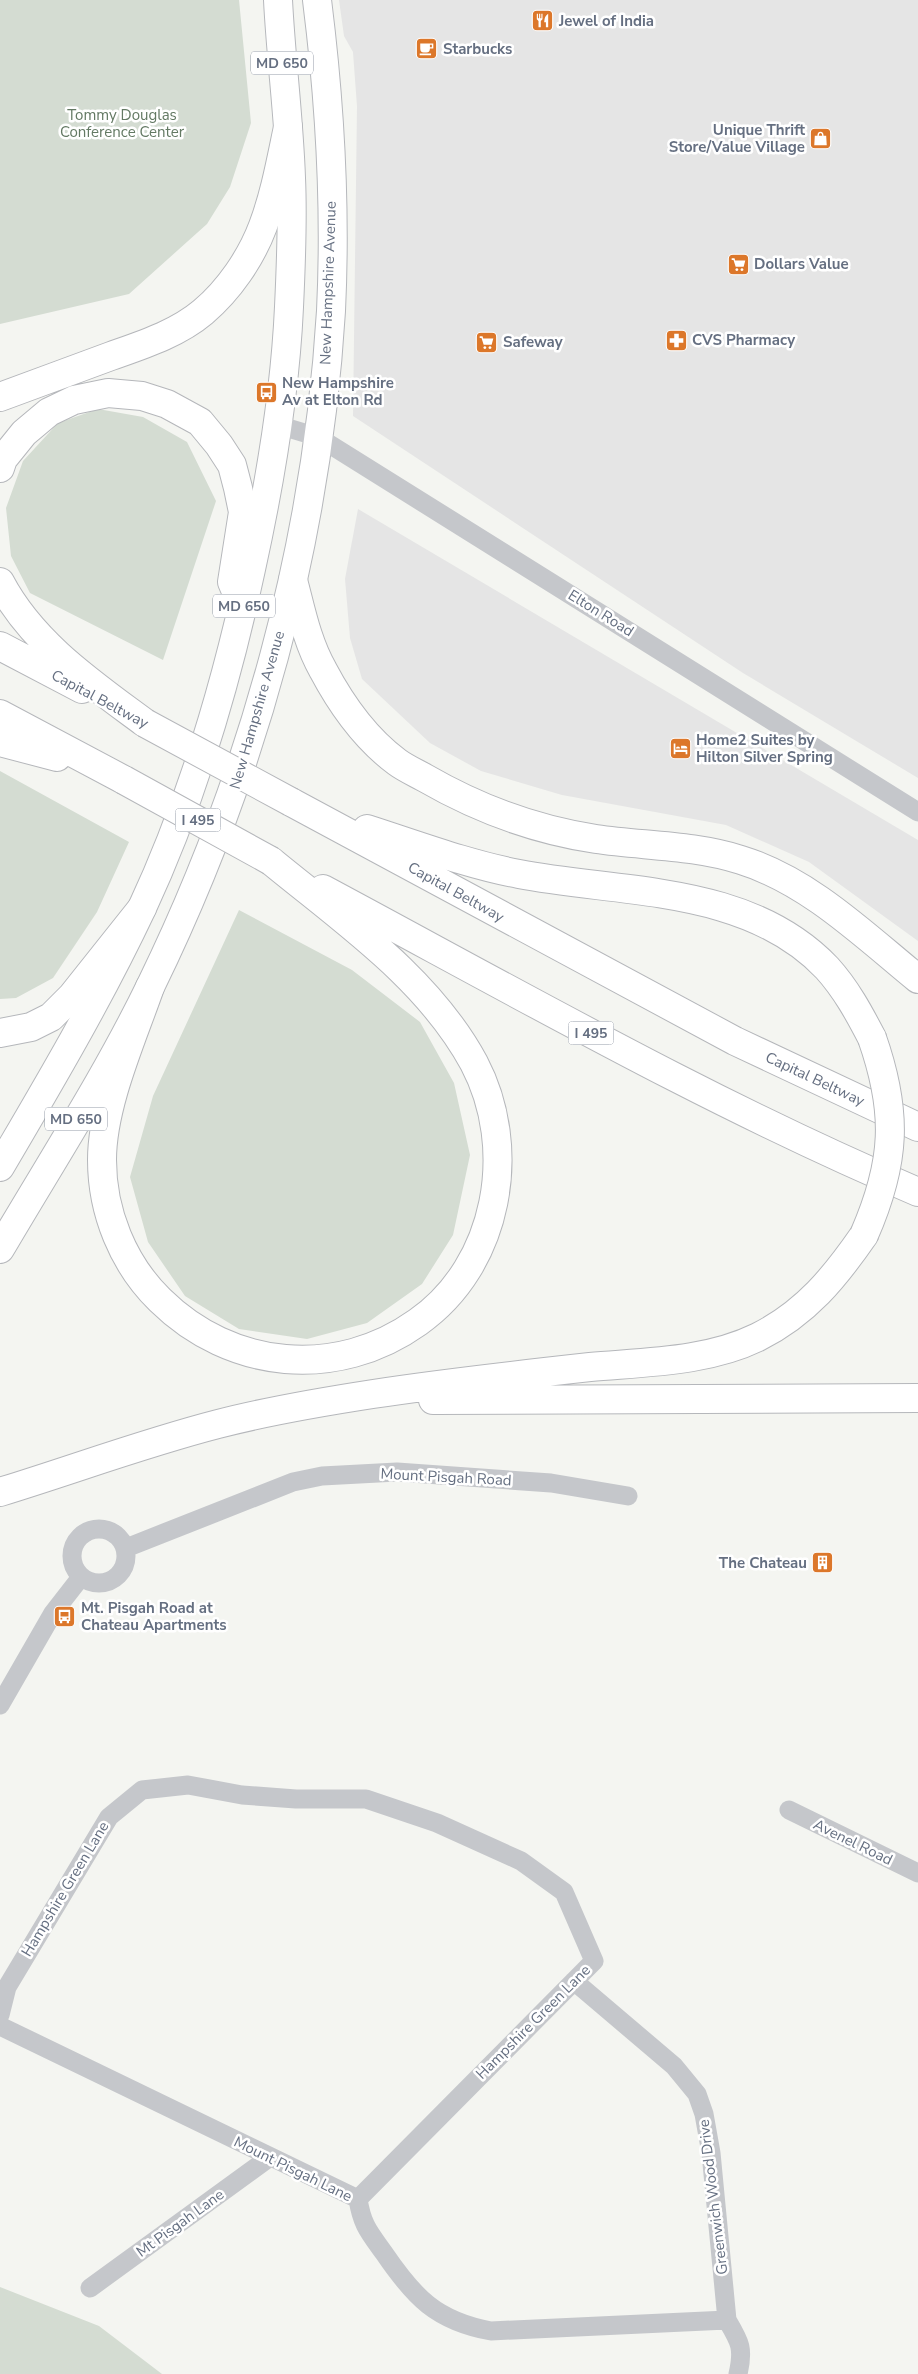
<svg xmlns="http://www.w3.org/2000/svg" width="918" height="2374" font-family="'Nunito Sans',sans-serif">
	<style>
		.built { fill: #e5e5e5 }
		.green { fill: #d4dcd2 }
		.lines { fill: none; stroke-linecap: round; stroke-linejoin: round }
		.primary-casing { stroke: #b6b8bc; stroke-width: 30 }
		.motorway-casing { stroke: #b5b7bb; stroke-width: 30 }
		.minor { stroke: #c5c7cb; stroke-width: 19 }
		.primary { stroke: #fff; stroke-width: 28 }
		.motorway { stroke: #fff; stroke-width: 28 }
		.motorway-bridge-casing { stroke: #b5b7bb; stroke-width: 30; stroke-linecap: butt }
		.motorway-bridge { stroke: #fff; stroke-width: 28 }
		.labels { text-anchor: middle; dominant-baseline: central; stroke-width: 5; stroke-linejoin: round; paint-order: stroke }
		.shield { fill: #fff; stroke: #939aa7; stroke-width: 1 }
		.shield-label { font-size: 14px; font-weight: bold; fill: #656f81 }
		.poi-label { font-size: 15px; font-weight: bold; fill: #656f81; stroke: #fff; text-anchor: start }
		.park-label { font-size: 15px; fill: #637963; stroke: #fff }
		.street-label { font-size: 15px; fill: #656f81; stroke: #fff }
	</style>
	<rect width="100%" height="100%" fill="#f4f5f1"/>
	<path class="built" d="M339,0H918V778L743,673L353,416L357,106L353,52L344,36Z
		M358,509L918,840V941L809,862L726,825L562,795L481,771L430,743L362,679L350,638L345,579Z"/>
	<path class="green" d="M0,0H239L251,123L230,187L207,224L129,294L0,324Z
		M98,409L143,417L187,442L216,501L163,660L30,593L11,556L6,508L23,461L58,423Z
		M0,771L129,842L97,912L53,978L16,998L0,999Z
		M239,910L352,970L420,1022L454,1083L470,1155L453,1235L422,1284L367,1323L307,1339L239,1329L185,1296L148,1242L130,1177L153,1096Z
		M0,2287L99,2326L162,2374H0Z"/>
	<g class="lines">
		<defs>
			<path id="primary" d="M0,1167C50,1082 100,997 142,908C192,801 226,685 251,569C270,483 285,395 289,307C291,265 293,221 291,178C289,119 281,59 278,0
				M0,1249C51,1162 107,1076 151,985C253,776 317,543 331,311C336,207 330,103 317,0"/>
			<path id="motorway" d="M0,397C37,383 74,370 111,356C142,345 177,334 203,312C229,290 251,258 263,226C275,194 281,160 288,127
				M0,468L3,459L24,433L49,412L74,400L108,393L142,396L167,404L200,422L219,445L232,465L238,488L243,512L232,582L243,608
				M293,580C301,610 307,642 323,670C341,704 366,739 397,762C405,768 416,773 425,778C477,808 536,830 596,839C644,846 694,845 741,860C809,881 864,935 918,979
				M0,582C32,643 91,683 145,723
				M0,646L82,689
				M0,714L124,780
				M0,742L57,757
				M291,802L735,1041L918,1127
				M367,829C417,845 467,864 519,874C623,894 748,885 827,968C846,989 859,1013 872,1038
				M323,889C519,994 713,1105 918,1192
				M150,987C132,1039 102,1105 102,1160C102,1212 123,1264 160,1300C231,1370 337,1380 418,1322C499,1265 519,1148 474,1063C428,978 344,921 271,861
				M0,1033L31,1027L51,1017L72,996L142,908
				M433,1400L918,1398
				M0,1492C72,1470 144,1443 218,1424C268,1411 321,1402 373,1394C445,1383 517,1375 590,1367C646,1362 707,1362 758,1337C806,1313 835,1277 864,1235"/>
		</defs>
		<use href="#primary" class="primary-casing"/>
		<use href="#motorway" class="motorway-casing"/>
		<path class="minor" d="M278,425L318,437L918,812
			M72 1556a27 27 0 1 1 54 0a27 27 0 1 1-54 0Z
			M126,1548L293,1482L322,1476L397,1472L551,1483L628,1496
			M0,1705L53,1613L81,1577
			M789,1810L918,1873
			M574,1981L674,2066L697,2094L704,2114L711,2153L727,2320C740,2342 744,2348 738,2374
			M0,2015L7,1987L109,1817L142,1790L188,1785L242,1795L296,1799H366L437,1823L521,1861L564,1892L594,1961L358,2199
			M0,2026L358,2199
			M358,2199C362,2225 369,2232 384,2253C414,2297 436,2321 491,2331L727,2320
			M90,2288L270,2157"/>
		<use href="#primary" class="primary"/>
		<use href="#motorway" class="motorway"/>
		<defs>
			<path id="motorway-bridge" d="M145,723L291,802
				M124,780L271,861
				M864,1235C896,1162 898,1112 872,1038"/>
		</defs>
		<use href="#motorway-bridge" class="motorway-bridge-casing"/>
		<use href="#motorway-bridge" class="motorway-bridge"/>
	</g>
	<defs>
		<symbol id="restaurant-square" viewBox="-11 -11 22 22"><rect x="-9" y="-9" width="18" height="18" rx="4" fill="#dc772a" stroke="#fff"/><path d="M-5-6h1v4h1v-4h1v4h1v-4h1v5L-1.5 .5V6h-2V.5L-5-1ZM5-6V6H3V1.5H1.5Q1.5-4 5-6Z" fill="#fff"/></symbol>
		<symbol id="cafe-square" viewBox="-11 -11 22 22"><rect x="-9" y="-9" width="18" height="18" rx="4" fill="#dc772a" stroke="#fff"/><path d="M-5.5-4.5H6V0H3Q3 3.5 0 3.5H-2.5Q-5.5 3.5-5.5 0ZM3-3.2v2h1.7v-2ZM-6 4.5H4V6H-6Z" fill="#fff"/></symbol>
		<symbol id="shop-square" viewBox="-11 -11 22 22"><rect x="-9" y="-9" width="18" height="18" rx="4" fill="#dc772a" stroke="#fff"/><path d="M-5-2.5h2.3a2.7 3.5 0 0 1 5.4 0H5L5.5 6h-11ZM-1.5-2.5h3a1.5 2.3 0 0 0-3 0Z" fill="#fff"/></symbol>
		<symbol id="supermarket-square" viewBox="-11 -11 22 22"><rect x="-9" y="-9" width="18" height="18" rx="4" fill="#dc772a" stroke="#fff"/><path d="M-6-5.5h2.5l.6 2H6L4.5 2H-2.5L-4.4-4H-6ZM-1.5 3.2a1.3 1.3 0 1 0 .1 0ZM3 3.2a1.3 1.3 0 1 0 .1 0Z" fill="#fff"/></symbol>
		<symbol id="pharmacy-square" viewBox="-11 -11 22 22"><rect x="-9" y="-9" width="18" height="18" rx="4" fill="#dc772a" stroke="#fff"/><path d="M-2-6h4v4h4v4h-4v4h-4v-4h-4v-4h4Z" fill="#fff"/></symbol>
		<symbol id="bus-square" viewBox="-11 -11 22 22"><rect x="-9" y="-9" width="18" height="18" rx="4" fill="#dc772a" stroke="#fff"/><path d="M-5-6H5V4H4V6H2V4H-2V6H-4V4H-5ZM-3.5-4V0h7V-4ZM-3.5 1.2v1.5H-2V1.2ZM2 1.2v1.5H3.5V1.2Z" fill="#fff"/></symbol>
		<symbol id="hotel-square" viewBox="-11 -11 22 22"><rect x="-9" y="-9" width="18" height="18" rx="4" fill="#dc772a" stroke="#fff"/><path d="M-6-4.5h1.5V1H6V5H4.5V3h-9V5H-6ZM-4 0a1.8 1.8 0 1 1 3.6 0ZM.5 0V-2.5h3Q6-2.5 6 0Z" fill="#fff"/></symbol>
		<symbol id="building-square" viewBox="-11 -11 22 22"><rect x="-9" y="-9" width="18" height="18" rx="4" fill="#dc772a" stroke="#fff"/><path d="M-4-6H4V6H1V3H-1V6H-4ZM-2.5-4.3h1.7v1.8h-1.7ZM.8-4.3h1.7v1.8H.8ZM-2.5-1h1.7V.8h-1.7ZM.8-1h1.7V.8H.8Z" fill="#fff"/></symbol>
	</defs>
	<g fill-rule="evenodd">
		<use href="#restaurant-square" x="530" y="8" width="25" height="25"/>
		<use href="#cafe-square" x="414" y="36" width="25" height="25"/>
		<use href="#shop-square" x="808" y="126" width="25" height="25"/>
		<use href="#supermarket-square" x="726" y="252" width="25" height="25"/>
		<use href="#pharmacy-square" x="664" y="328" width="25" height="25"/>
		<use href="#supermarket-square" x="474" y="330" width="25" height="25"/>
		<use href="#bus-square" x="254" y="380" width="25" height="25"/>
		<use href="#hotel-square" x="668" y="736" width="25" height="25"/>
		<use href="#building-square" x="810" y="1550" width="25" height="25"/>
		<use href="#bus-square" x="52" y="1604" width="25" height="25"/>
	</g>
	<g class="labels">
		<g class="shield">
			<rect x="251" y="51.5" width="62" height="23" rx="4"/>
			<rect x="213" y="594.5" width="62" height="23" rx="4"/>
			<rect x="175.5" y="808.5" width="45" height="23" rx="4"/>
			<rect x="568.5" y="1021.5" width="45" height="23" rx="4"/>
			<rect x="45" y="1107.5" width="62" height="23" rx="4"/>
		</g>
		<g class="shield-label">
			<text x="282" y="63">MD 650</text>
			<text x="244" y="606">MD 650</text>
			<text x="198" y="820">I 495</text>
			<text x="591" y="1033">I 495</text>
			<text x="76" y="1119">MD 650</text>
		</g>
		<g class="poi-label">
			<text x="559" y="21">Jewel of India</text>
			<text x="443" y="49">Starbucks</text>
			<text x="805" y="130" text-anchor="end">Unique Thrift<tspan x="805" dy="17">Store/Value Village</tspan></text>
			<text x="754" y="264">Dollars Value</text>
			<text x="692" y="340">CVS Pharmacy</text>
			<text x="503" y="342">Safeway</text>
			<text x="282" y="383">New Hampshire<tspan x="282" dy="17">Av at Elton Rd</tspan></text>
			<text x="696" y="740">Home2 Suites by<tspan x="696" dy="17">Hilton Silver Spring</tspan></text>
			<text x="807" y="1563" text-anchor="end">The Chateau</text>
			<text x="81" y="1608">Mt. Pisgah Road at<tspan x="81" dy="17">Chateau Apartments</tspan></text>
		</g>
		<g class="park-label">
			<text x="122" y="115">Tommy Douglas<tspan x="122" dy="17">Conference Center</tspan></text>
		</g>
		<g class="street-label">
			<text transform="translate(328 283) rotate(-88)">New Hampshire Avenue</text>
			<text transform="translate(601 613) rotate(32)">Elton Road</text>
			<text transform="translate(100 699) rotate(28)">Capital Beltway</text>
			<text transform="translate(257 710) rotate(-74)">New Hampshire Avenue</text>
			<text transform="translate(456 892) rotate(29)">Capital Beltway</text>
			<text transform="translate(815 1079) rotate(25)">Capital Beltway</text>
			<text transform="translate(446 1477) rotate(3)">Mount Pisgah Road</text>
			<text transform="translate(853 1842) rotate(26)">Avenel Road</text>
			<text transform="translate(65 1889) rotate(-59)">Hampshire Green Lane</text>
			<text transform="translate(533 2022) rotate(-45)">Hampshire Green Lane</text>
			<text transform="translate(293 2169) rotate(26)">Mount Pisgah Lane</text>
			<text transform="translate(713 2197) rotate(-97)">Greenwich Wood Drive</text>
			<text transform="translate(180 2223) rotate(-36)">Mt Pisgah Lane</text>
		</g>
	</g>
</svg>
